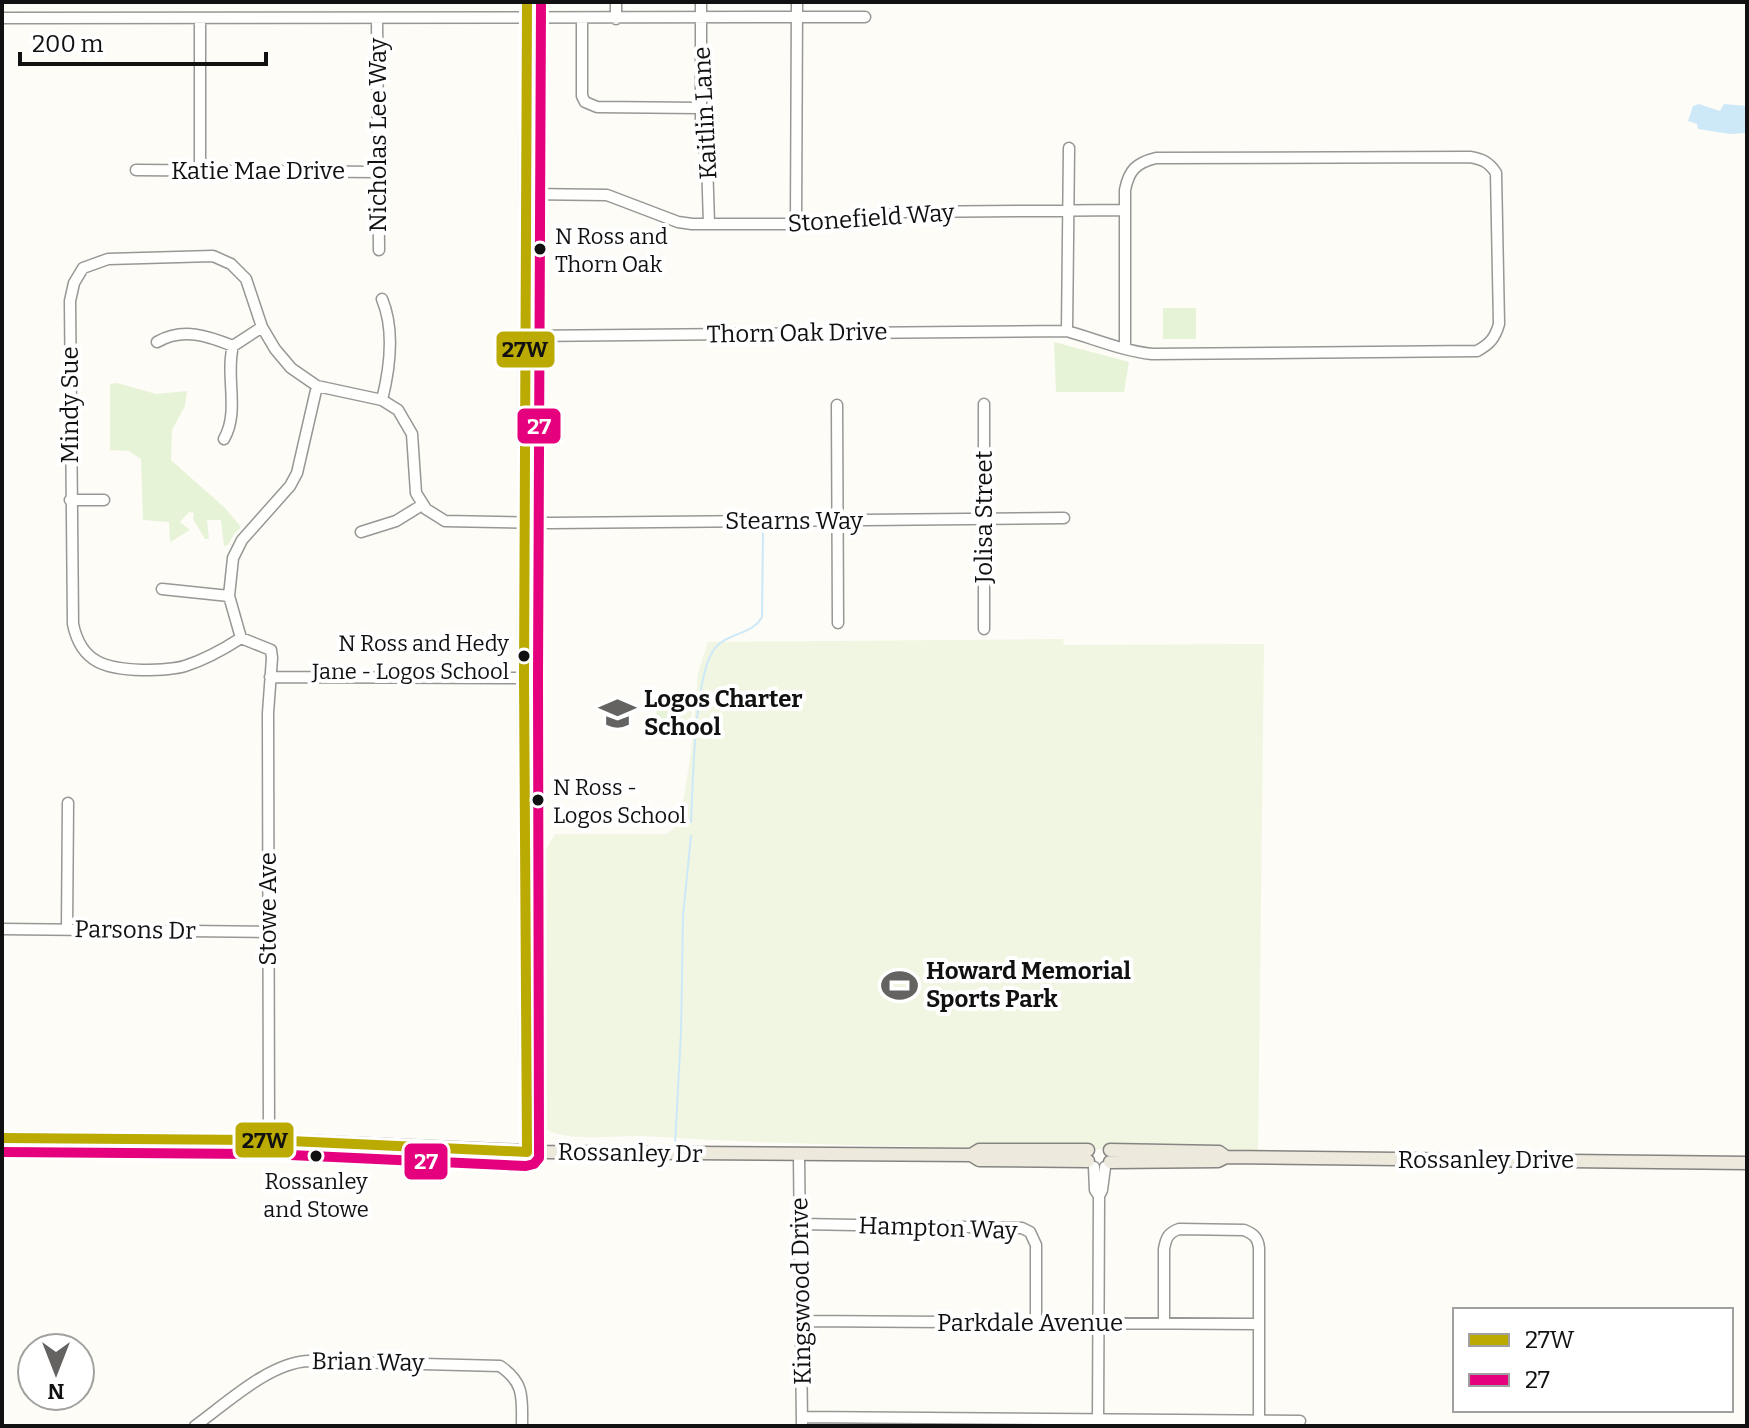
<svg xmlns="http://www.w3.org/2000/svg" width="1749" height="1428" font-family="Bitter,serif">
	<style>
		.green { fill: #e7f3d7 }
		.pitch { fill: #f0f6e1 }
		.water { fill: #cde8f7 }
		.lines { fill: none; stroke-linecap: round; stroke-linejoin: round }
		.stream { stroke: #cde8f7; stroke-width: 2 }
		.minor-casing { stroke: #979795; stroke-width: 13 }
		.major-casing { stroke: #858482; stroke-width: 15 }
		.minor { stroke: #fffffe; stroke-width: 10 }
		.major { stroke: #ede9dc; stroke-width: 12 }
		.bus-1-casing { stroke: #fff; stroke-width: 16 }
		.bus-2-casing { stroke: #fff; stroke-width: 16 }
		.bus-1 { stroke: #bbaa01; stroke-width: 10 }
		.bus-2 { stroke: #e5007d; stroke-width: 10 }
		.bus-dot { fill: #111; stroke: #fff; stroke-width: 3 }
		.labels { text-anchor: middle; dominant-baseline: central; stroke-width: 8; stroke-linejoin: round; paint-order: stroke }
		.bus-label { font-size: 22px; fill: #111; stroke: #fff; text-anchor: start }
		.street-label { font-size: 24px; fill: #111; stroke: #fff }
		.poi-label { font-size: 24px; font-weight: bold; fill: #111; stroke: #fff; text-anchor: start }
		.line-badge { stroke: #fff; stroke-width: 3 }
		.badge-label { font-size: 22px; text-anchor: middle; font-weight: bold; fill: #fff }
		.pale-badge-label { font-size: 22px; text-anchor: middle; font-weight: bold; fill: #111 }
	</style>
	<rect width="100%" height="100%" fill="#fdfcf7"/>
	<path class="green" d="M1163,308H1196V339H1163Z
		M1054,342L1129,362L1124,392H1056Z
		M117,383L156,394L187,391L185,406L172,430L171,460L225,508L241,527L234,534L228,545L224,546L221,520H207L209,539H205L193,519L194,513L189,512L180,522L190,530L170,542L169,522L143,520L141,459L129,451L110,450V384Z
		M657,707L668,708L667,733L655,732Z"/>
	<path class="pitch" d="M1063,639L1064,645L1264,644L1258,1151C1054,1148 848,1149 644,1136C619,1135 568,1142 548,1130L541,1115L540,860L555,834H667L680,823L691,752L698,673L708,642Z
		M675,709L692,710L690,732L674,731Z"/>
	<path class="water" d="M1699,104L1720,111L1724,104L1747,106V133L1730,134L1698,129L1697,124L1688,121L1693,106Z"/>
	<g class="lines">
		<path class="stream" d="M691,822C693,784 694,680 713,651C725,632 752,636 762,617L763,532
			M675,1144L681,1033L683,916L691,836"/>
		<defs>
			<path id="minor" d="M616,2V19
				M701,2V134L707,161L709,224
				M2,18L865,17
				M200,18V171
				M377,19L379,250
				M582,19V96L585,102L597,107L701,108
				M136,170L379,172
				M527,194L607,195L678,222L692,224H855L901,212L1125,210
				M796,224L797,2
				M1067,331L1069,148
				M526,336L1067,331C1095,339 1123,351 1152,354L1477,351C1490,344 1495,338 1499,324L1496,173C1489,162 1482,159 1470,157L1156,158C1136,163 1129,170 1125,190V348
				M157,342C183,327 208,336 233,346L262,327
				M382,400C390,368 395,330 382,299
				M984,404V629
				M837,405L838,623
				M224,439C240,411 225,376 233,346
				M70,500H104
				M361,532L396,521L422,505
				M162,589L229,596
				M241,638C224,649 204,660 185,666C172,670 156,670 142,670C106,669 81,663 73,624L70,301L74,283L83,268L108,259L213,256L231,264L246,279L262,327L275,349L291,368L317,386L382,400L398,410L412,434L416,493L426,509L445,521L551,523L1064,518
				M270,677L524,678
				M2,929L268,932
				M67,929L68,803
				M269,1140L268,713L272,658L271,650L241,638L229,596L233,558L242,540L290,486L297,473L317,386
				M799,1156L802,1426
				M1094,1167L1095,1190L1099,1196L1098,1424
				M1099,1196L1102,1190L1105,1167
				M801,1224L1022,1228L1030,1232L1036,1245V1323
				M802,1321L1259,1324
				M1164,1323V1249C1166,1238 1168,1233 1179,1229L1244,1230C1254,1234 1258,1238 1259,1248V1425
				M802,1417L1300,1421
				M195,1426C227,1403 269,1363 308,1361L500,1366C525,1383 522,1398 522,1426"/>
			<path id="major" d="M2,1138L269,1140L547,1152L971,1155L979,1160L1088,1161
				M1110,1150L1219,1152L1226,1157
				M527,1152L524,678L527,2
				M971,1155L979,1150H1088
				M1110,1162L1218,1161L1226,1157L1747,1163"/>
		</defs>
		<use href="#minor" class="minor-casing"/>
		<use href="#major" class="major-casing"/>
		<use href="#minor" class="minor"/>
		<use href="#major" class="major"/>
		<defs>
			<path id="bus-1" d="M527,2L524,678L527,1152
				M2,1138L269,1140L527,1152"/>
			<path id="bus-2" d="M2,1152L269,1154L526,1166L534,1164L539,1158L538,678L541,2"/>
		</defs>
		<use href="#bus-1" class="bus-1-casing"/>
		<use href="#bus-2" class="bus-2-casing"/>
		<use href="#bus-1" class="bus-1"/>
		<use href="#bus-2" class="bus-2"/>
	</g>
	<defs>
		<symbol id="school-bare" viewBox="-9 -9 18 18"><path d="M0-5L7-2L0 1L-7-2ZM-4 1L0 2.5L4 1V4Q0 6-4 4Z" fill="#646362" stroke="#fff" stroke-width="2.5" paint-order="stroke"/></symbol>
		<symbol id="stadium-bare" viewBox="-9 -9 18 18"><path d="M0-5a6.5 5 0 1 0 0 10a6.5 5 0 1 0 0-10ZM-3.5-1.8h7v3.6h-7Z" fill="#646362" stroke="#fff" stroke-width="2.5" paint-order="stroke"/></symbol>
	</defs>
	<g fill-rule="evenodd">
		<use href="#school-bare" x="592" y="688" width="51" height="51"/>
		<use href="#stadium-bare" x="874" y="960" width="51" height="51"/>
	</g>
	<g class="bus-dot">
		<circle cx="540" cy="249" r="7"/>
		<circle cx="524" cy="656" r="7"/>
		<circle cx="538" cy="800" r="7"/>
		<circle cx="316" cy="1156" r="7"/>
	</g>
	<g class="labels">
		<g class="bus-label">
			<text x="555" y="236">N Ross and<tspan x="555" dy="28">Thorn Oak</tspan></text>
			<text x="509" y="643" text-anchor="end">N Ross and Hedy<tspan x="509" dy="28">Jane - Logos School</tspan></text>
			<text x="553" y="787">N Ross -<tspan x="553" dy="28">Logos School</tspan></text>
			<text x="316" y="1181" text-anchor="middle">Rossanley<tspan x="316" dy="28">and Stowe</tspan></text>
		</g>
		<g class="street-label">
			<text transform="translate(705 113) rotate(-93)">Kaitlin Lane</text>
			<text transform="translate(378 135) rotate(-90)">Nicholas Lee Way</text>
			<text x="258" y="171">Katie Mae Drive</text>
			<text transform="translate(871 218) rotate(-4)">Stonefield Way</text>
			<text transform="translate(797 333) rotate(-1)">Thorn Oak Drive</text>
			<text transform="translate(70 405) rotate(-90)">Mindy Sue</text>
			<text transform="translate(984 517) rotate(-90)">Jolisa Street</text>
			<text x="794" y="521">Stearns Way</text>
			<text transform="translate(268 909) rotate(-90)">Stowe Ave</text>
			<text transform="translate(135 930) rotate(1)">Parsons Dr</text>
			<text transform="translate(630 1153) rotate(1)">Rossanley Dr</text>
			<text x="1486" y="1160">Rossanley Drive</text>
			<text transform="translate(938 1228) rotate(2)">Hampton Way</text>
			<text transform="translate(801 1291) rotate(-91)">Kingswood Drive</text>
			<text x="1030" y="1323">Parkdale Avenue</text>
			<text transform="translate(368 1362) rotate(1)">Brian Way</text>
		</g>
		<g class="poi-label">
			<text x="644" y="699">Logos Charter<tspan x="644" dy="28">School</tspan></text>
			<text x="926" y="971">Howard Memorial<tspan x="926" dy="28">Sports Park</tspan></text>
		</g>
	</g>
	<g class="line-badge">
		<rect x="495" y="330" width="61" height="39" rx="8" fill="#bbaa01"/>
		<rect x="516" y="407" width="46" height="38" rx="8" fill="#e5007d"/>
		<rect x="234" y="1121" width="61" height="38" rx="8" fill="#bbaa01"/>
		<rect x="403" y="1142" width="46" height="39" rx="8" fill="#e5007d"/>
	</g>
	<g class="badge-label">
		<text x="539" y="434">27</text>
		<text x="426" y="1169">27</text>
	</g>
	<g class="pale-badge-label">
		<text x="525" y="357">27W</text>
		<text x="265" y="1148">27W</text>
	</g>
	<rect width="1749" height="1428" fill="none" stroke="#111111" stroke-width="8"/>
	<rect x="1453" y="1308" width="280" height="104" fill="#ffffff" stroke="#a0a0a0" stroke-width="2"/>
	<rect x="1469" y="1334" width="40" height="12" fill="#bbaa01" stroke="#a0a0a0" stroke-width="2"/>
	<text x="1525" y="1348" font-size="24" fill="#111111">27W</text>
	<rect x="1469" y="1374" width="40" height="12" fill="#e5007d" stroke="#a0a0a0" stroke-width="2"/>
	<text x="1525" y="1388" font-size="24" fill="#111111">27</text>
	<g transform="translate(56 1372) rotate(180)"><circle r="38" fill="#ffffff" stroke="#a0a0a0" stroke-width="2"/>
	<path d="M0-6L14 30L0 20L-14 30Z" fill="#646362"/>
	<text y="-12" font-size="22" font-weight="bold" text-anchor="middle" fill="#111111">N</text>
	</g>
	<path d="M20 52v12h246v-12" fill="none" stroke="#111111" stroke-width="4"/>
	<text x="32" y="52" font-size="24" fill="#111111" stroke="#ffffff" stroke-width="6" paint-order="stroke">200 m</text>
</svg>
